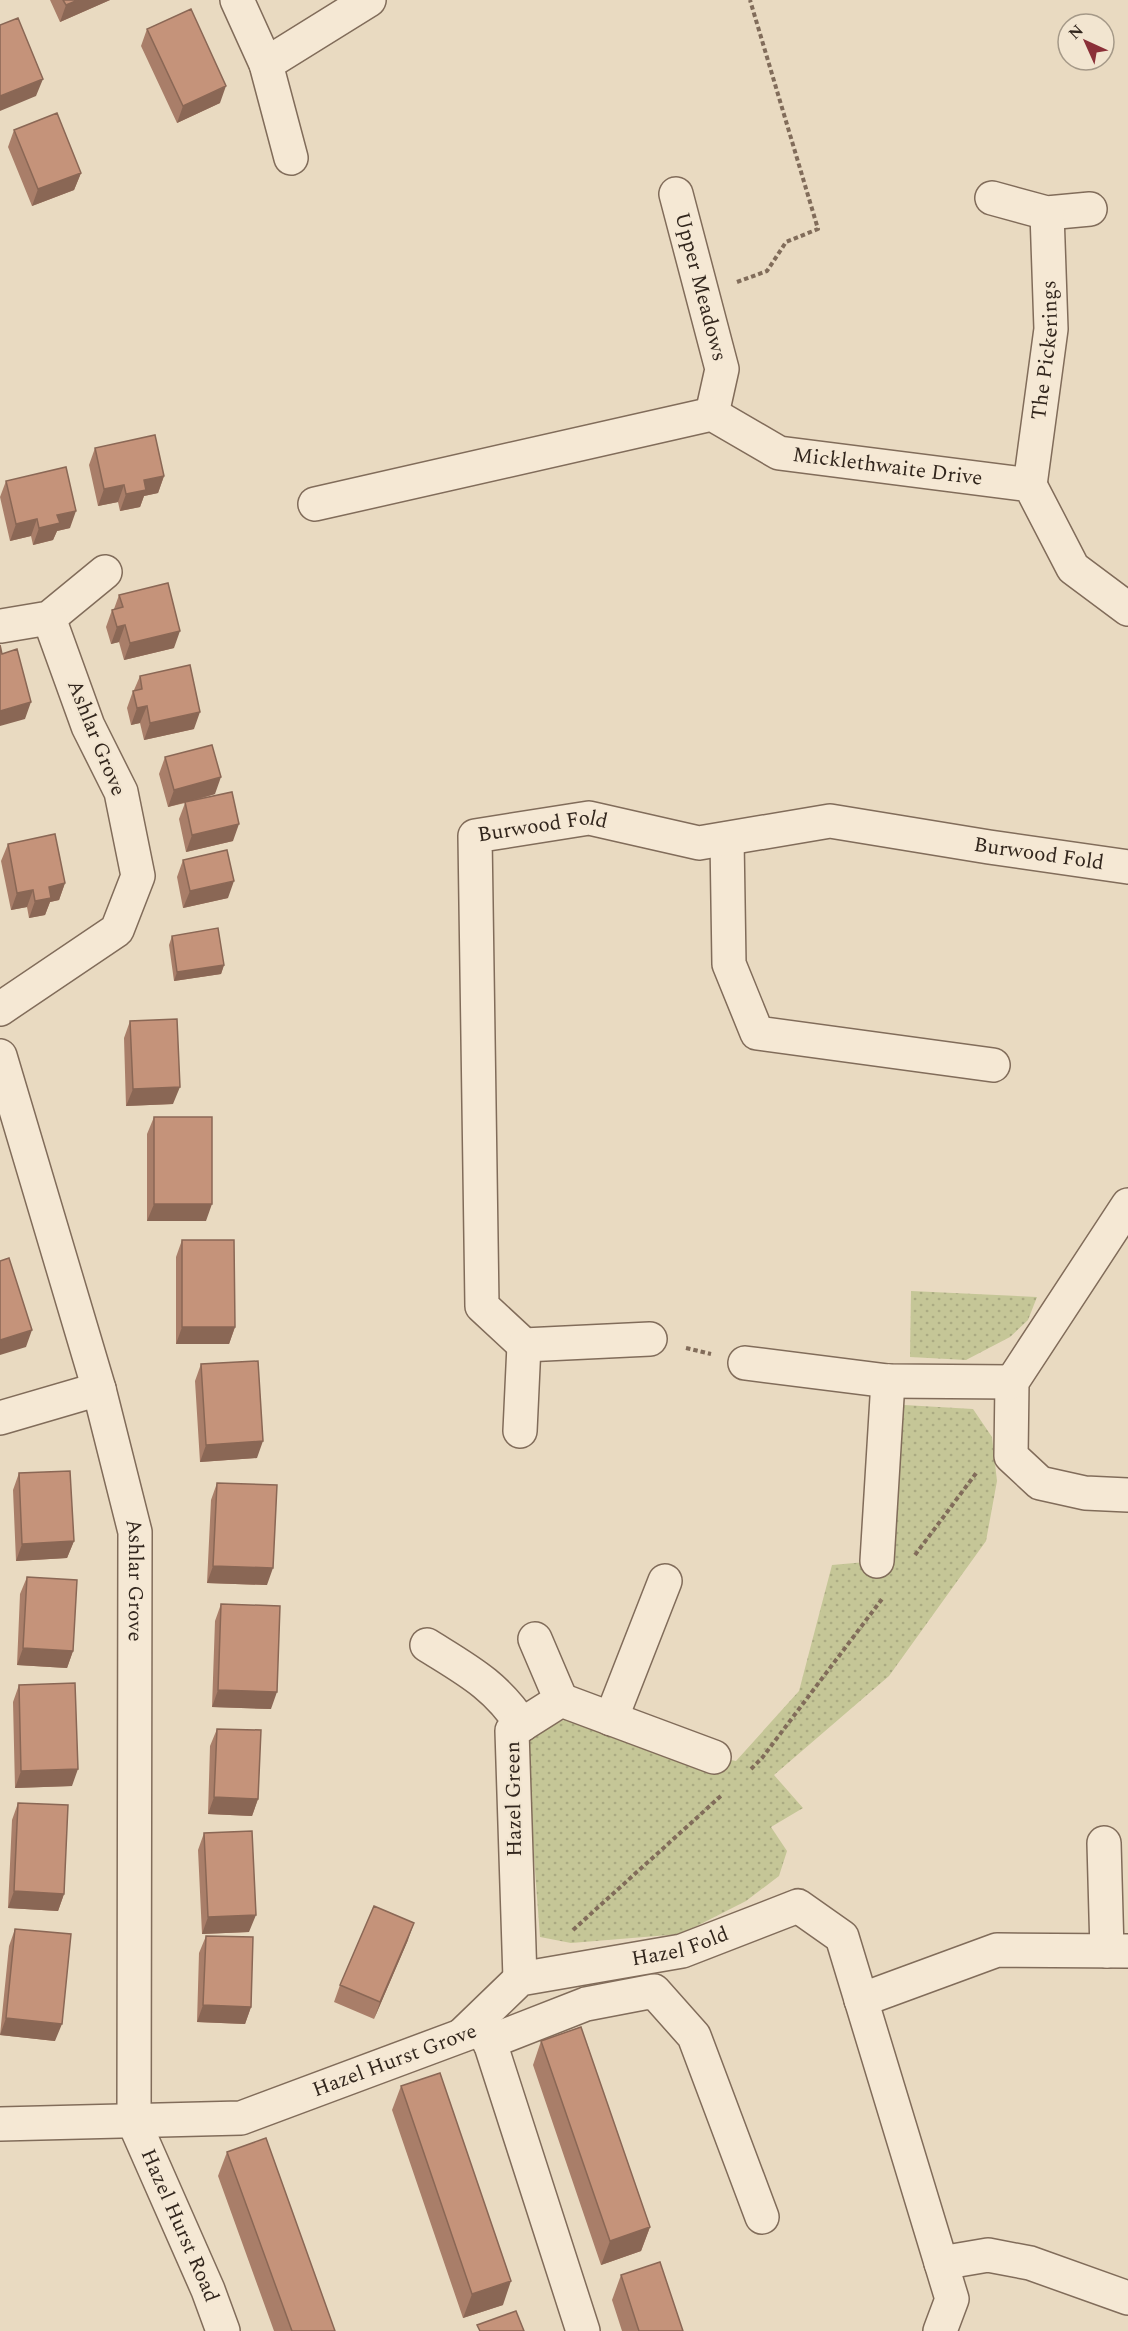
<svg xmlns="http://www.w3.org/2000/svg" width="1128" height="2331" font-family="Spectral,serif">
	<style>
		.grass { fill: url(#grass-dots) }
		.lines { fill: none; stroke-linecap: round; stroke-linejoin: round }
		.minor-casing { stroke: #816c5a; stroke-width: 36 }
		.path { stroke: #816c5a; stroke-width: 4; stroke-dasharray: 4.5 3; stroke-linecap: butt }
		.minor { stroke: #f5e8d4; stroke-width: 33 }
		.wall { fill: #a97e69 }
		.shaded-wall { fill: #8a6755 }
		.building { fill: #c5937a; stroke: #8a6755; stroke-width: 1.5 }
		.labels { text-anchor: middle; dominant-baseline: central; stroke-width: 4.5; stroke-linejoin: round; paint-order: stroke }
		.street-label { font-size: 21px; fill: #32261d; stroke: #f2e5d0 }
	</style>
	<defs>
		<pattern id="grass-dots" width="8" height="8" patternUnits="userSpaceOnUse" patternTransform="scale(1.5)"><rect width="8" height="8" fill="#c5c697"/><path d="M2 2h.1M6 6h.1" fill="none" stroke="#aaaa82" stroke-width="1.8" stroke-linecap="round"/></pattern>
	</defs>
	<rect width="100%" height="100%" fill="#e9dac1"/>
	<path class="grass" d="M911,1291L1037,1297L1028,1320L1010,1337L966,1360L910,1357Z
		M887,1404L973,1409L992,1437L997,1481L986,1541L889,1676L774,1775L803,1808L771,1827L787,1851L779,1876L746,1901L681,1934L571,1943L540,1937L525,1737L587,1710L714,1757L736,1761L799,1691L832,1565L877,1561Z"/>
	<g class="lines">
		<defs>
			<g id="minor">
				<path d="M237,0L266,64L291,158"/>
				<path d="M266,64L369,0"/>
				<path id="s1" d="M676,194L722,369L712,414"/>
				<path d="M992,198L1047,213L1090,209"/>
				<path id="s2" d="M1030,485L1051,329L1047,213"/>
				<path id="s3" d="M315,504L712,414L779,453L1030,485L1073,568L1128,609"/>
				<path d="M1,626L49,618L105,572"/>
				<path d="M727,839L729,964L757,1033L993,1065"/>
				<path d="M0,1009L117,930L138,876L121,792L88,726L49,618"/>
				<path id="s4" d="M0,1056L99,1389L135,1532L134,2122L208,2290L223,2331"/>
				<path d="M1128,1205L1012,1382L1011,1456L1040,1483L1085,1493L1128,1495"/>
				<path id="s5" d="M650,1339L524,1345L482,1306L475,836L589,818L699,843L830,821L989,847L1128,867"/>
				<path d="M745,1363L888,1381L1012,1382"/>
				<path d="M0,1418L99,1389"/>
				<path d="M520,1431L524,1345"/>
				<path d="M877,1561L888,1381"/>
				<path d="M535,1639L561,1700"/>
				<path d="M427,1645C467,1670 496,1685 522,1725"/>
				<path d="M611,1719L665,1581"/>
				<path d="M1104,1843L1107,1951"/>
				<path d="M520,1979L512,1731L561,1700L714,1757"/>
				<path d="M861,2000L997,1950L1128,1951"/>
				<path id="s6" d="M462,2035L520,1979L682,1951L798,1906L842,1937L952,2299L940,2331"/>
				<path d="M489,2042L586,2004L654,1991L694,2036L762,2217"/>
				<path id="s7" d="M0,2124L241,2118L485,2027L583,2331"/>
				<path d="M941,2263L988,2255L1030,2263L1128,2298"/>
			</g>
		</defs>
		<use href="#minor" class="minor-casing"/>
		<path class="path" d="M737,282L767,271L786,242L818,229L750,0
			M686,1348L711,1354
			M915,1555L977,1472
			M751,1769L762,1758L882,1599
			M573,1930L723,1794"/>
		<use href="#minor" class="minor"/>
	</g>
	<path class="wall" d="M50,0H110L60,22Z
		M147,29L220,103L177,123L141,46Z
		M14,130L81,173L74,190L32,206L8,147Z
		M95,448L164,476L158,493L144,496L140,507L120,511L118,502L98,506L89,465Z
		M6,481L70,528L57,531L53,540L33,545L31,536L10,541L0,497Z
		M119,595L174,648L124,660L119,642L111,644L106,627L112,610L114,609Z
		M140,676L194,729L144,740L140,723L131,725L127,708L133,691L134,690Z
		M165,757L215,794L193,801L233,841L186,852L179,819L185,803L168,807L159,774Z
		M8,844L65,883L59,900L50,902L45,915L29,918L27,907L11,910L1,861Z
		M183,860L228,898L183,908L177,877Z
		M172,936L224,965L221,974L174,981L169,945Z
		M130,1021L173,1104L126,1106L124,1038Z
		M154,1117L206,1221H147V1134Z
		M182,1240L235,1327L229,1344H176V1257Z
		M201,1364L257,1458L200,1462L195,1381Z
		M19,1473L74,1541L67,1558L16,1561L13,1490Z
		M217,1483L267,1585L207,1583L211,1500Z
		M27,1577L73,1651L67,1668L17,1665L20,1594Z
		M221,1604L271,1709L212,1707L215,1621Z
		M19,1685L72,1786L15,1788L13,1702Z
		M217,1729L258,1799L252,1816L208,1814L210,1746Z
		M18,1803L64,1894L58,1911L8,1908L12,1820Z
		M204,1833L249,1932L202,1934L198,1850Z
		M15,1929L55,2041L0,2035L9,1946Z
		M206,1936L251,2007L245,2024L197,2022L199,1953Z
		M408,1940L374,2019L334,2002L340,1985Z
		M541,2041L650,2227L641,2251L601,2265L533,2065Z
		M401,2086L503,2305L463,2318L392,2110Z
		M227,2152L335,2331H274L218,2176Z
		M621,2275L683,2331H622L612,2300Z"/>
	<path class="shaded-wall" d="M78,0H110L60,22L66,5Z
		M43,79L36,96L0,111V96Z
		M226,86L220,103L177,123L183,106Z
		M81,173L74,190L32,206L38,189Z
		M164,476L158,493L144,496L140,507L120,511L126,494L144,480Z
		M124,485L118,502L98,506L104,489Z
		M76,511L70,528L57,531L53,540L33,545L39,528L57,515Z
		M37,519L31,536L10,541L16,524Z
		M125,625L119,642L111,644L117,627Z
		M180,631L174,648L124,660L130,643Z
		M31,702L25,719L0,726V711Z
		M147,706L140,723L131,725L137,708Z
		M200,712L194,729L144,740L150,723Z
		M221,777L215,794L168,807L174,790Z
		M239,824L233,841L186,852L192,835Z
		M234,881L228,898L183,908L190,891Z
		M65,883L59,900L50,902L45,915L29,918L35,901L49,887Z
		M33,890L27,907L11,910L17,893Z
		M224,965L221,974L174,981L177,972Z
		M180,1087L173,1104L126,1106L133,1089Z
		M154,1204H212L206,1221H147Z
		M182,1327H235L229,1344H176Z
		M32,1330L26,1347L0,1355V1340Z
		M263,1441L257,1458L200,1462L206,1445Z
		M74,1541L67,1558L16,1561L22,1544Z
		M213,1566L273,1568L267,1585L207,1583Z
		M23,1648L73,1651L67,1668L17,1665Z
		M218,1690L277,1692L271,1709L212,1707Z
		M78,1769L72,1786L15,1788L21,1771Z
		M214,1797L258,1799L252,1816L208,1814Z
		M14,1891L64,1894L58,1911L8,1908Z
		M256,1915L249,1932L202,1934L208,1917Z
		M414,1923L408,1940L374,2019L380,2002Z
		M203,2005L251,2007L245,2024L197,2022Z
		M6,2018L62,2024L55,2041L0,2035Z
		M650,2227L641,2251L601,2265L610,2241Z
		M511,2281L503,2305L463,2318L472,2294Z"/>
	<path class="building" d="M63,0H78L66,5Z
		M191,9L226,86L183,106L147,29Z
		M18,18L43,79L0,96V25Z
		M57,113L81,173L38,189L14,130Z
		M155,435L164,476L144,480L146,490L126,494L124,485L104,489L95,448Z
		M66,467L76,511L57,515L60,523L39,528L37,519L16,524L6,481Z
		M168,583L180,631L130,643L125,625L117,627L112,610L123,607L119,595Z
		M0,645L2,654L17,649L31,702L0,711Z
		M190,665L200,712L150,723L147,706L137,708L133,691L142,689L140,676Z
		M212,745L221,777L174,790L165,757Z
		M232,792L239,824L192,835L185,802Z
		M55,834L65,883L49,887L51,898L35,901L33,890L17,893L8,844Z
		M227,850L234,881L190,891L183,860Z
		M218,928L224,965L177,972L172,936Z
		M177,1019L180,1087L133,1089L130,1021Z
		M154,1117H212V1204H154Z
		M182,1240H234L235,1327H182Z
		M9,1258L32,1330L0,1340V1261Z
		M258,1361L263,1441L206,1445L201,1364Z
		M70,1471L74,1541L22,1544L19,1473Z
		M217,1483L277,1485L273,1568L213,1566Z
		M27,1577L77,1580L73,1651L23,1648Z
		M221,1604L280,1606L277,1692L218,1690Z
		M75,1683L78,1769L21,1771L19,1685Z
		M217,1729L261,1730L258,1799L214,1797Z
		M18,1803L68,1805L64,1894L14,1891Z
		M252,1831L256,1915L208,1917L204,1833Z
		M374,1906L414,1923L380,2002L340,1985Z
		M15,1929L71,1934L62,2024L6,2018Z
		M206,1936L253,1937L251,2007L203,2005Z
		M581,2027L650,2227L610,2241L541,2041Z
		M440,2073L511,2281L472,2294L401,2086Z
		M266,2138L335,2331H292L227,2152Z
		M660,2262L683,2331H639L621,2275Z
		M516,2311L524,2331H480L477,2325Z"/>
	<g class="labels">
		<g class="street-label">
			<text stroke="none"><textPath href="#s1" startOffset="96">Upper Meadows</textPath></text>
			<text stroke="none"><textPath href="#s2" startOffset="136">The Pickerings</textPath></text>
			<text stroke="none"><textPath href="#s3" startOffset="594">Micklethwaite Drive</textPath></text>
			<text transform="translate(96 738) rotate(68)">Ashlar Grove</text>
			<text stroke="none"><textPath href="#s5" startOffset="722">Burwood Fold</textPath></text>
			<text stroke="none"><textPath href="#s5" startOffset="1226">Burwood Fold</textPath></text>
			<text stroke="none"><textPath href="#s4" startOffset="543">Ashlar Grove</textPath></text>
			<text transform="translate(514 1799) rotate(-91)">Hazel Green</text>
			<text stroke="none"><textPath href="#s6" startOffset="244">Hazel Fold</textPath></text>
			<text stroke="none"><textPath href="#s7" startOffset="405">Hazel Hurst Grove</textPath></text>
			<text stroke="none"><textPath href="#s4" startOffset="1198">Hazel Hurst Road</textPath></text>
		</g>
	</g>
	<g transform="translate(1086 42) rotate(315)"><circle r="28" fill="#f2e5d0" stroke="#a59988" stroke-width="1.5"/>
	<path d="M0-4.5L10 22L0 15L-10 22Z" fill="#8b3038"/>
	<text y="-9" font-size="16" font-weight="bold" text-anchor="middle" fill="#32261d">N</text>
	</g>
</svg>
